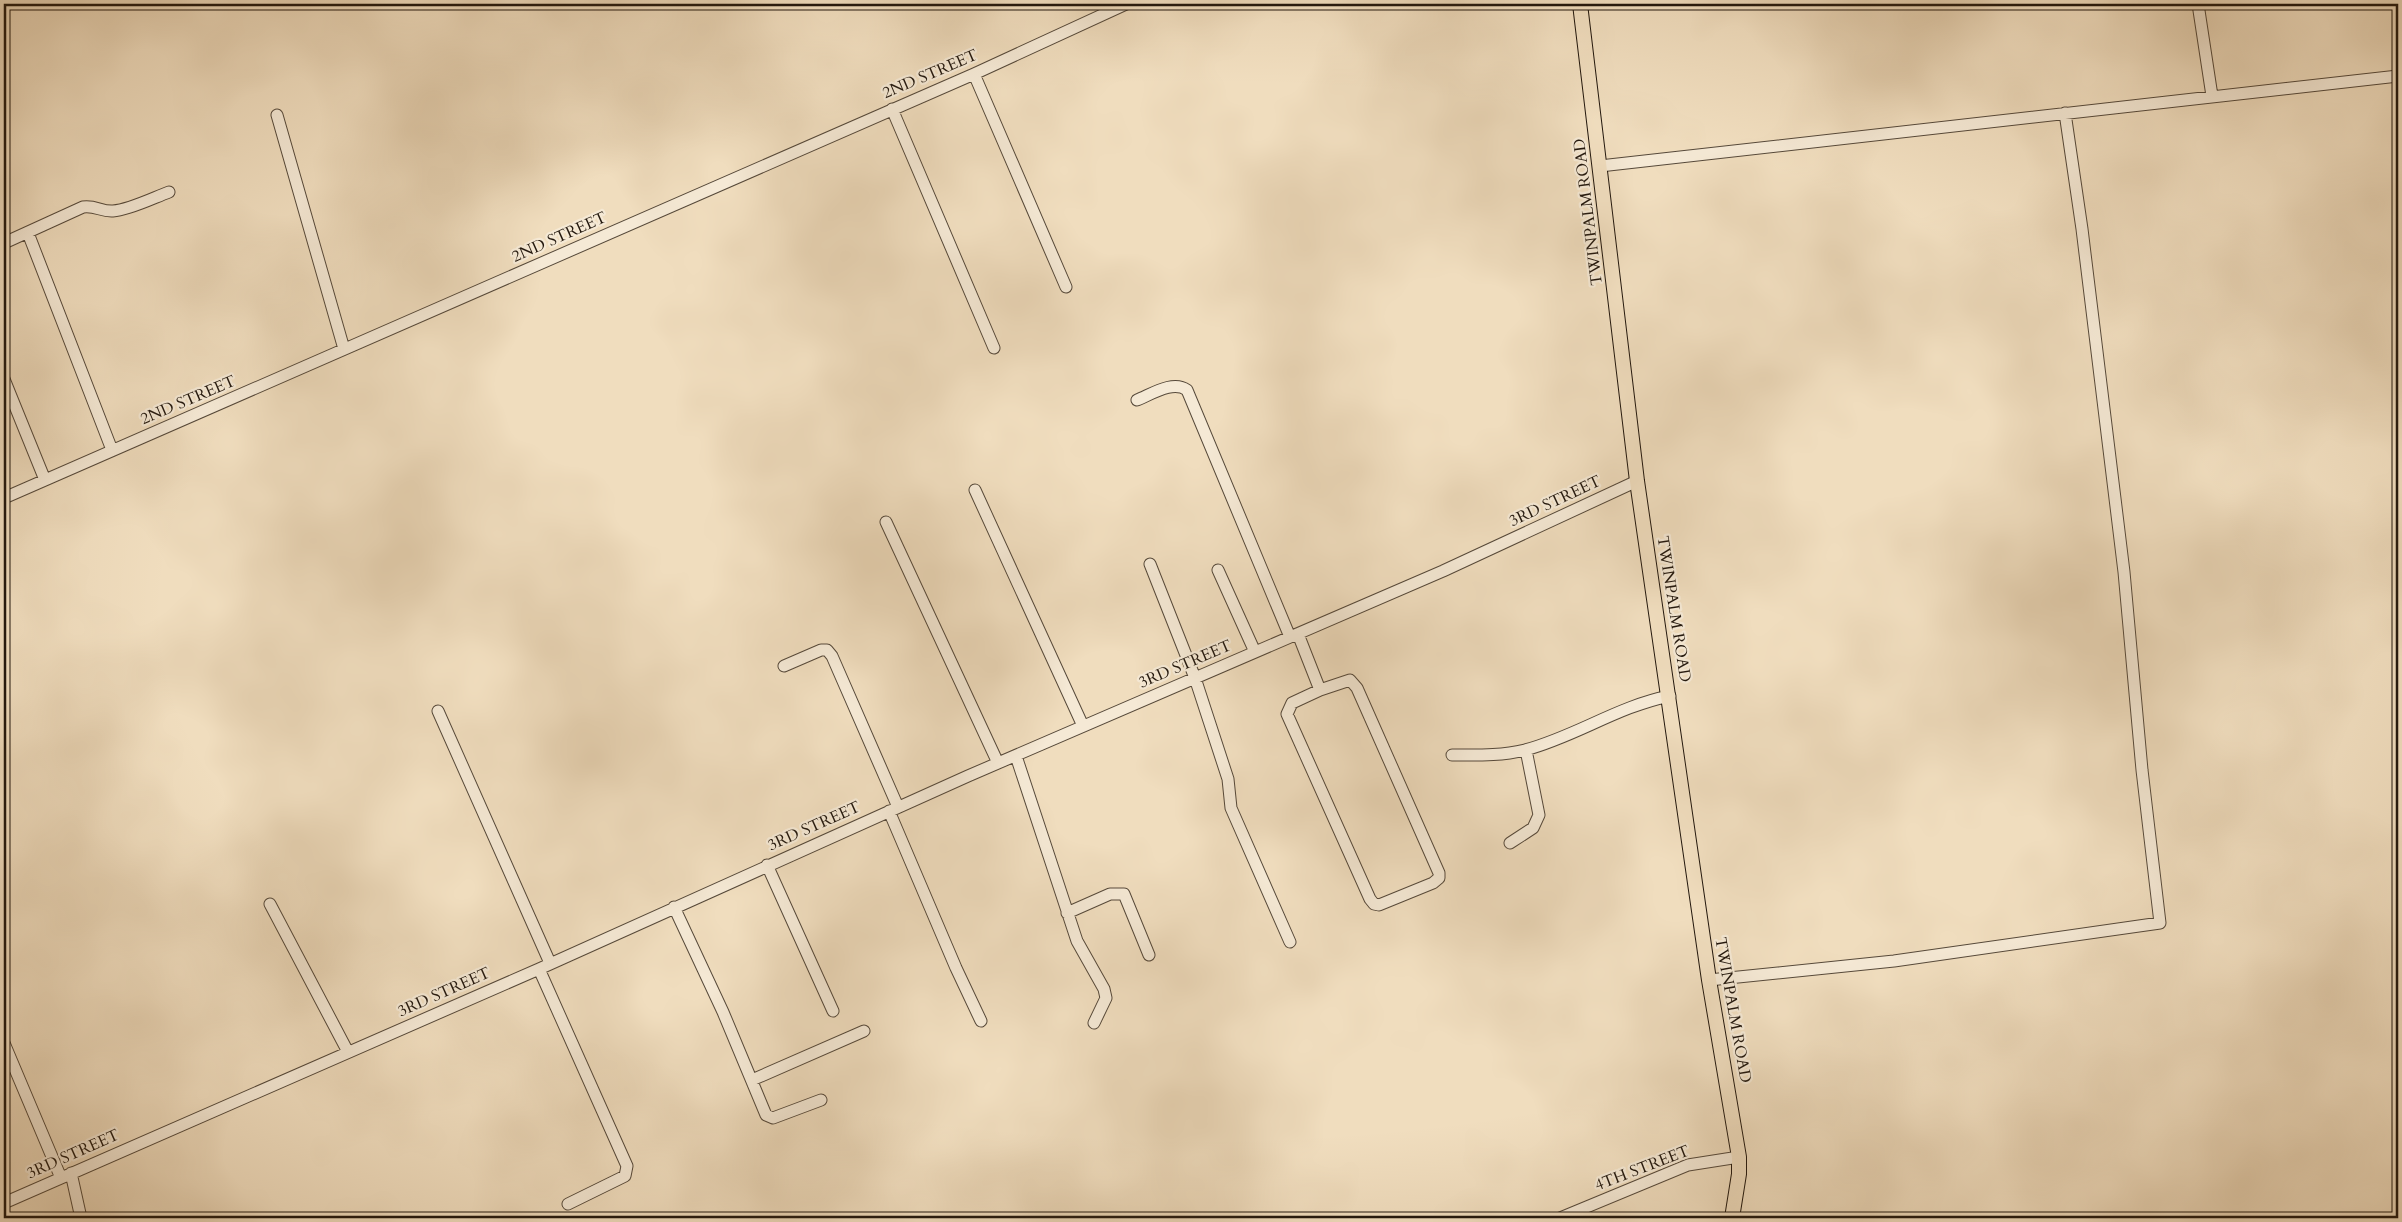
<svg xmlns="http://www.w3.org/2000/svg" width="2402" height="1222" font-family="Cardo,serif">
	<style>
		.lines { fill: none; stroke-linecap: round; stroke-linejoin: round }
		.minor-casing { stroke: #56493a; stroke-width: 13 }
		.major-casing { stroke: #23180e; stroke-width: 16 }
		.minor { stroke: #f5e9d5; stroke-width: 11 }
		.major { stroke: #f0ddbe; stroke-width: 14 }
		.labels { text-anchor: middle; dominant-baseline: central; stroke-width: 4.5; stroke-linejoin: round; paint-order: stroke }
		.street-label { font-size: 16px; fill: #23180e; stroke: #f5e9d5 }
	</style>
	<rect width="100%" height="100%" fill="#f0ddbe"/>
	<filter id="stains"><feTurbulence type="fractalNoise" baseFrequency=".004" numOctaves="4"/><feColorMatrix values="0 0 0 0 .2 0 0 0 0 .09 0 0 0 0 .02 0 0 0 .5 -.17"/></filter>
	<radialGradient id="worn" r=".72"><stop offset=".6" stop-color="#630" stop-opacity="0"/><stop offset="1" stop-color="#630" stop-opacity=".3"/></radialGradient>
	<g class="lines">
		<defs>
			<path id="minor" d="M2198,4L2212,96
				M974,74L1066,287
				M892,109L994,348
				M277,115L344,349
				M1600,166L2398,76
				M28,233L112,450
				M4,243L83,207C95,205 102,212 113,211C129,210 153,198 169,192
				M4,379L45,480
				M1137,400C1152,394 1173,380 1187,390L1290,637
				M975,490L1083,726
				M4,498L974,74L1126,4
				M886,522L998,763
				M1150,564L1195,678L1228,779L1231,808L1290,942
				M1218,570L1255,652
				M1298,634L1320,690
				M784,666L821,650H827L832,656L898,807
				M1350,680L1357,688L1439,873V878L1433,883L1379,905L1374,904L1370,899L1287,714L1292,703L1320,690Z
				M438,711L550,963
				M1452,755C1477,755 1500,756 1525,750C1575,737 1618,706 1670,696
				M1016,756L1077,941L1104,989L1106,998L1094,1023
				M889,811L956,968L981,1021
				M1510,843L1533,828L1539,815L1526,750
				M767,865L833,1011
				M270,904L348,1052
				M674,907L723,1012L766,1115L773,1118L821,1100
				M1067,913L1110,894H1124L1149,955
				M539,969L627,1166L625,1176L568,1204
				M1709,980L1894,961L2160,923L2142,770L2124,572L2082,229L2065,113
				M4,1043L61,1178
				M752,1080L864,1031
				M71,1173L81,1218
				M4,1203L539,969L968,776L1443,571L1637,481
				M1560,1218L1688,1165L1739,1157"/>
			<path id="major" d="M1580,4L1637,481L1709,980L1739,1157V1174L1732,1218"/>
		</defs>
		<use href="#minor" class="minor-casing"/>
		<use href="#major" class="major-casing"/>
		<use href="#minor" class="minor"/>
		<use href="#major" class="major"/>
	</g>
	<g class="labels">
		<g class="street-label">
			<text transform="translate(930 74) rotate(-23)">2ND STREET</text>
			<text transform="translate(1588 212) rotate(-97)">TWINPALM ROAD</text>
			<text transform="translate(559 237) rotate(-24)">2ND STREET</text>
			<text transform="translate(188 400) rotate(-23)">2ND STREET</text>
			<text transform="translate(1555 501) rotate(-25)">3RD STREET</text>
			<text transform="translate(1674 609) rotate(81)">TWINPALM ROAD</text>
			<text transform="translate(1185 664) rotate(-23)">3RD STREET</text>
			<text transform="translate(814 826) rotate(-24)">3RD STREET</text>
			<text transform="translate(444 992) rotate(-24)">3RD STREET</text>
			<text transform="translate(1733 1010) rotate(80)">TWINPALM ROAD</text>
			<text transform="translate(73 1154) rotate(-24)">3RD STREET</text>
			<text transform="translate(1642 1168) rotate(-21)">4TH STREET</text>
		</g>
	</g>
	<rect width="2402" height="1222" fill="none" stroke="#f0ddbe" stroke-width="20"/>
	<rect x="5" y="5" width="2392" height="1212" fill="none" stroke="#23180e" stroke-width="2.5"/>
	<rect x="10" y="10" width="2382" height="1202" fill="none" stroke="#23180e"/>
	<rect width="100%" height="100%" filter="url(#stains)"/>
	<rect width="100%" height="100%" fill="url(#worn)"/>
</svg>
